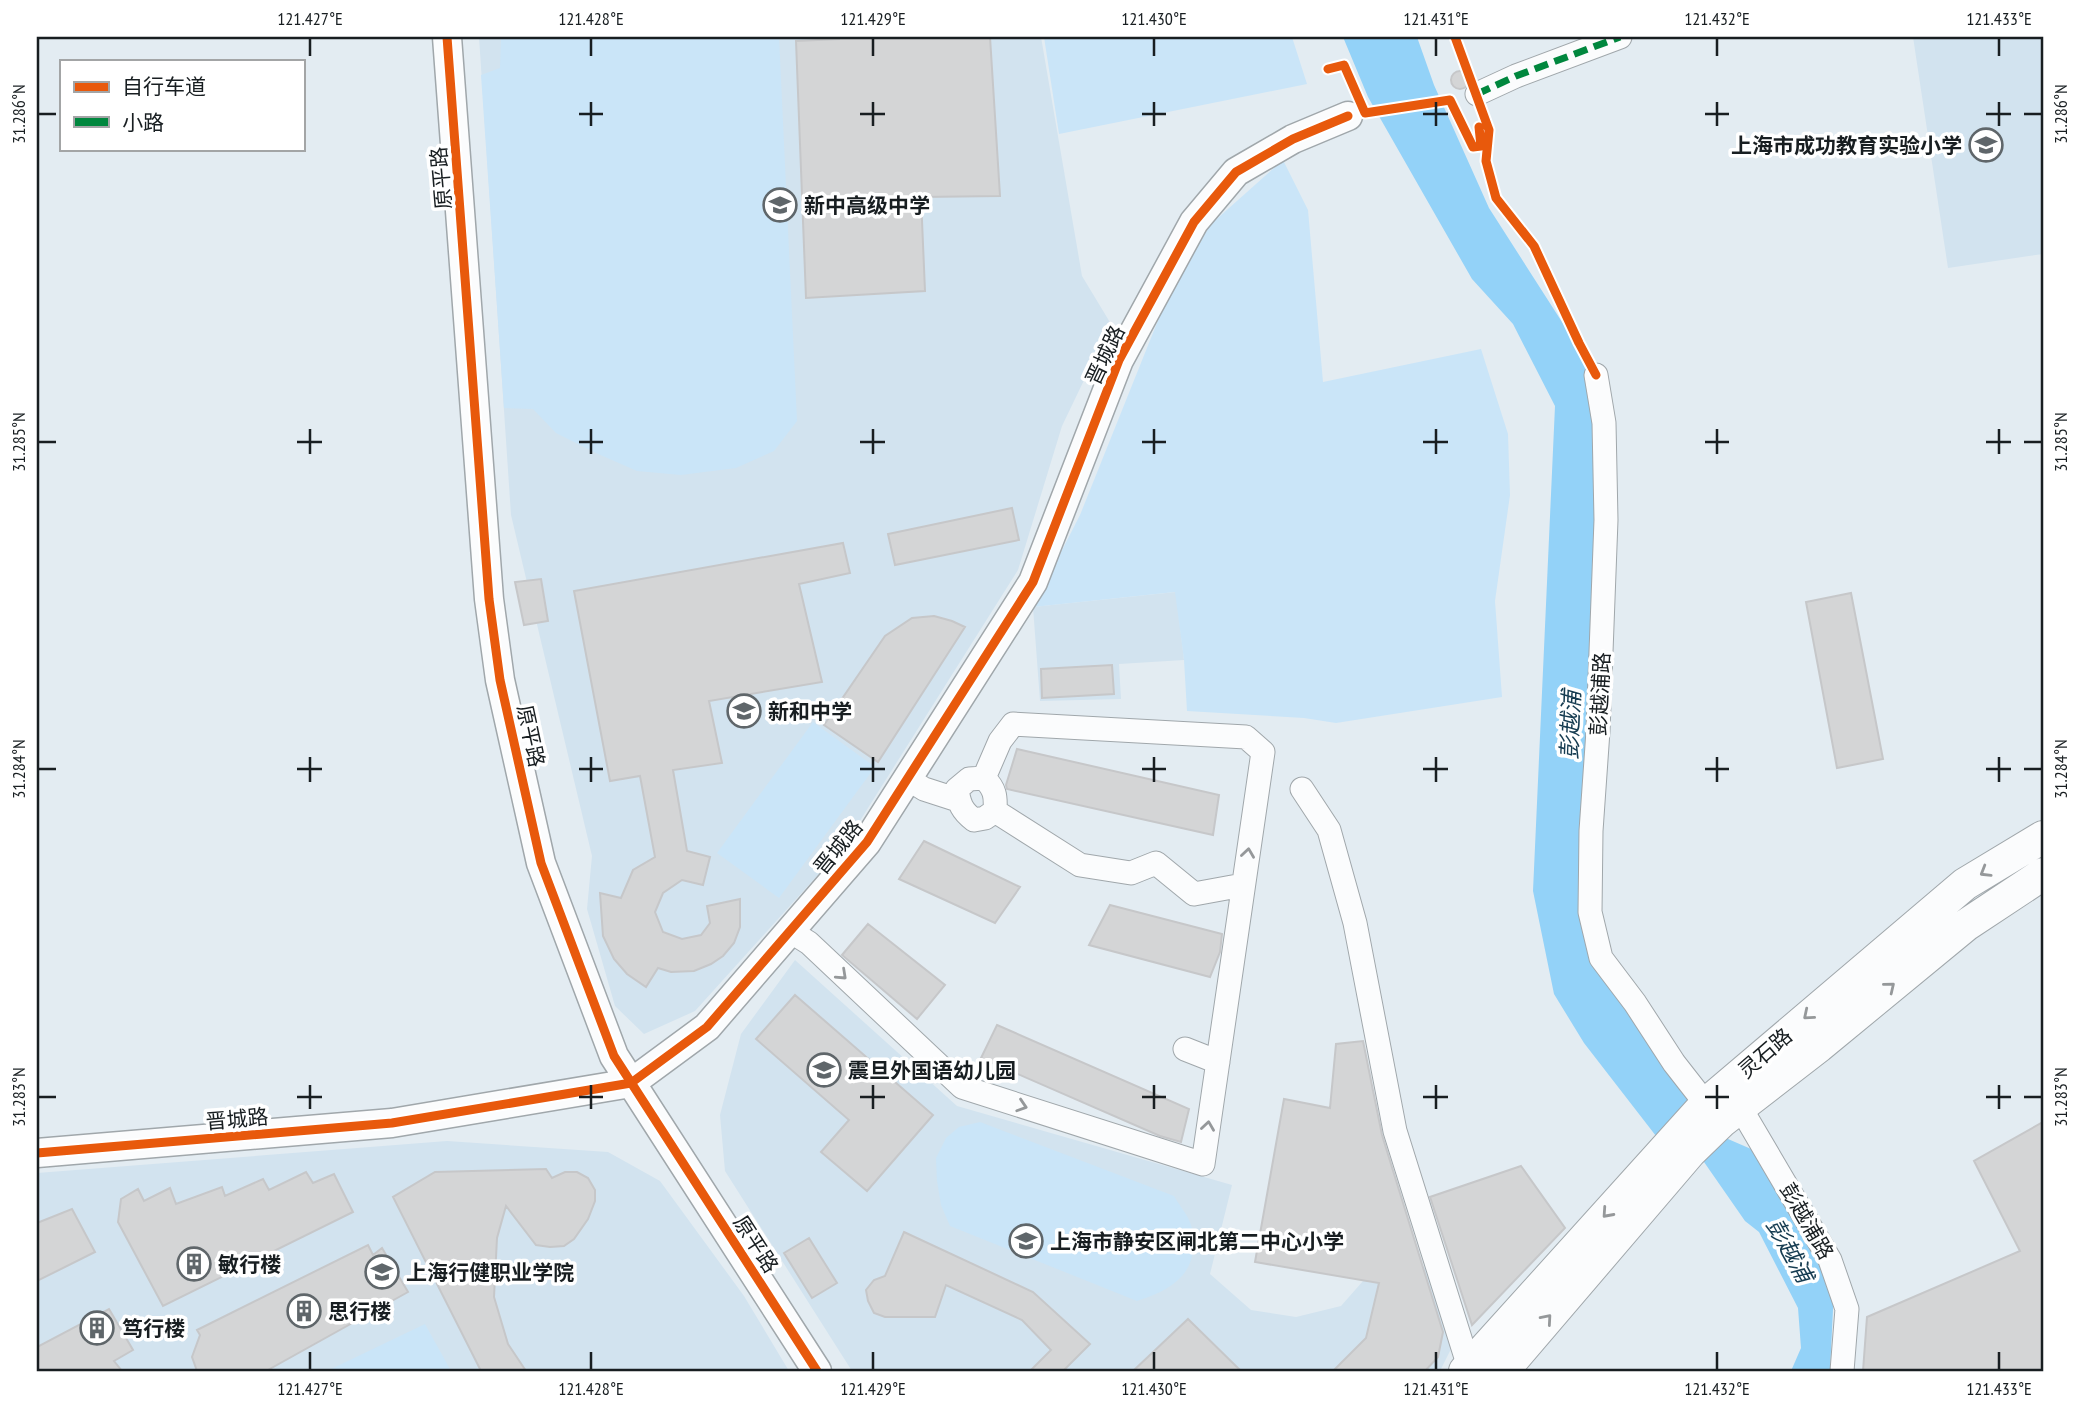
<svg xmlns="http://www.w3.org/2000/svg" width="2080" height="1408" font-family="'PT Sans Narrow','Noto Sans SC',sans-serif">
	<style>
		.built { fill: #d2e3ef }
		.green { fill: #cae5f8 }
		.water { fill: #93d2f8 }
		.building { fill: #d4d5d6; stroke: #c6c7c9; stroke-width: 2 }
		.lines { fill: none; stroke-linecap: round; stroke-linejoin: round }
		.minor-casing { stroke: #a0a7ab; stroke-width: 25 }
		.tertiary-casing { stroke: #a0a7ab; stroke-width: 31 }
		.secondary-casing { stroke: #a0a7ab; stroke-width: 34 }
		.minor { stroke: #fbfcfd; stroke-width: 23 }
		.tertiary { stroke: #fbfcfd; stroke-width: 28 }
		.secondary { stroke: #fbfcfd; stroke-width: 32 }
		.quiet { stroke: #00873e; stroke-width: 7; stroke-dasharray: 14 7; stroke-linecap: butt }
		.cycleway-casing { stroke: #fff; stroke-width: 13 }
		.cycleway { stroke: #e8590c; stroke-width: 9 }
		.oneway { stroke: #95989a }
		.ticks { fill: none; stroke: #181e21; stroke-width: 2.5 }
		.labels { text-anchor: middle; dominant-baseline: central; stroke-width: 7; stroke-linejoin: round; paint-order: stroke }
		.poi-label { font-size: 21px; font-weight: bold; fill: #181e21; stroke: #fff; text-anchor: start }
		.street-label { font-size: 21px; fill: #181e21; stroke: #fff }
		.water-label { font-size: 23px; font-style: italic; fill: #163c51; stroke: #fff }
		.neatline { fill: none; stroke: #181e21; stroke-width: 2.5 }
		.ticks-label { font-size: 18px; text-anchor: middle; fill: #181e21 }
	</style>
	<rect width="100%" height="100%" fill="#e3ecf2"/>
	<path class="built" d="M479,37H1041L1082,276L1111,324L1062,426L1018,570L844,846L695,1011L644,1034L615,1006L587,909L592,856L511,515Z
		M1913,37H2043V254L1948,268Z
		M1176,592L1184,660L1119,664L1121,699L1040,701L1033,607Z
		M795,960L957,1106L1232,1185L1210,1274L1251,1310L1296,1317L1341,1306L1363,1281L1431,1266L1452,1347L1440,1371H852L725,1171L720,1115L741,1034Z
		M447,1141L608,1152L660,1181L744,1296L789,1371H37V1173Z"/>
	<path class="green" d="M501,37H779L797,421L774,451L736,468L681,475L637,471L596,453L556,433L533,409L504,408L481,75L500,68Z
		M1044,37H1292L1307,84L1059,134Z
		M1283,160L1308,210L1323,382L1481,349L1508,434L1510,495L1495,601L1502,697L1336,723L1304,718L1187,711L1184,660L1175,592L1033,607L1080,515L1161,313L1210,225Z
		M813,722L875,767L779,898L717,853Z
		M980,1122L1174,1196C1179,1205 1188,1215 1191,1225C1193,1230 1192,1237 1193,1242C1195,1277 1166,1292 1137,1301L950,1226L941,1205L937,1181L936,1158L946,1138L959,1127Z
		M425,1324L451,1371H327Z"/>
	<path class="water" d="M1343,37H1417L1434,85L1489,208L1596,375L1601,958L1728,1139L1758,1152L1834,1289L1830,1371H1791L1801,1348L1798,1308L1759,1232L1745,1221L1704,1162L1656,1136L1584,1043L1554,994L1533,891L1555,406L1513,324L1472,279L1368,97Z"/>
	<path class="building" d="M839,37H990L1000,196L921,197L925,291L806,298L796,41L839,39Z
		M1451 80a9 9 0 1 1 18 0a9 9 0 1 1-18 0Z
		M1012,508L1019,540L895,565L888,534Z
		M843,543L850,573L799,584L822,682L709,701L722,763L673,770L687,851L710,857L703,885L682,880L663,893L655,912L663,932L682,939L701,935L710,923L707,906L740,899V927L734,943L723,956L711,964L694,971L671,972L658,968L646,987L627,974L614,959L603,936L600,893L621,898L633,870L655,857L640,776L610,781L574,591Z
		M541,579L548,621L524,625L515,582Z
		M1851,593L1883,759L1837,768L1806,602Z
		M934,616L952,621L965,627L878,762L824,725L885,636L912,618Z
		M1112,665L1114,694L1042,698L1041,669Z
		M1017,749L1219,795L1213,835L1007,789L1006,785Z
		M924,841L1020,887L995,923L899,879Z
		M1110,905L1222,934L1220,952L1210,977L1089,945Z
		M868,924L945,985L917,1019L842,955Z
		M795,995L933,1115L867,1191L821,1152L849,1120L756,1039Z
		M997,1025L1189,1109L1181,1142L1160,1136L981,1058Z
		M1363,1041L1382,1135L1443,1332L1438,1357L1425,1371H1333L1366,1338L1379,1283L1255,1262L1284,1099L1330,1108L1336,1044Z
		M2043,1122V1371H1863L1867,1317L2020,1251L1974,1161Z
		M1521,1166L1565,1228L1472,1325L1430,1197Z
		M546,1169L552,1178L565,1172H577L588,1178L595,1190V1201L588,1219L574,1239L564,1246L550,1247L536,1245L506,1206L497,1238L494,1297L508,1344L526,1371H481L393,1197L435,1172Z
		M306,1172L313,1183L334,1174L353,1212L163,1306L118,1222L121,1199L138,1189L144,1201L170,1188L176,1204L222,1187L225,1196L263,1179L269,1190Z
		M72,1209L95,1252L37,1281V1223Z
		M904,1232L1033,1292L1090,1344L1063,1371H1030L1051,1350L1022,1320L946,1285L935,1317H885L874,1313L868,1301L866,1290L874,1280L885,1276Z
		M809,1238L837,1283L812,1298L784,1253Z
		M368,1245L373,1255L382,1248L408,1292L266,1371H197L192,1357L200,1335L197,1330Z
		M109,1309L133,1350L114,1361L122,1371H37V1347Z
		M1188,1319L1241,1371H1133Z"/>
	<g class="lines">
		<defs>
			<path id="minor" d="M1477,94L1516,76L1620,37
				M1596,375L1604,423L1606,520L1598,731L1591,831L1590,912L1601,958L1635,1003L1674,1063L1706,1104
				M984,778C995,789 996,796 995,811L985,818L974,820C962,811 959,804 957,789L969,779Z
				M908,779L924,789L958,800
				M1302,789L1329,830L1355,923L1395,1131L1469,1367
				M995,811L1080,865L1131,873L1156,863L1194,894L1243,885
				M790,931L809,943L962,1087L1203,1164L1263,752L1246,737L1013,724L1000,741L984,778
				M1185,1049L1218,1062
				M1727,1102L1740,1107L1830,1260L1847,1309L1842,1371"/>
			<path id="tertiary" d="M447,37L489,599L500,680L541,863L614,1056L817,1371
				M37,1153L392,1123L631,1083L707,1027L867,842L1033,582L1119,360L1194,222L1236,172L1293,139L1348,116"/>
			<path id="secondary" d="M1465,1371L1706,1104L1965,884L2043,837
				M1503,1371L1690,1152L1722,1121L1819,1046L1966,925L2043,874"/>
		</defs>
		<use href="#minor" class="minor-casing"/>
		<use href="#tertiary" class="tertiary-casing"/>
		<use href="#secondary" class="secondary-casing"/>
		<use href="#minor" class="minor"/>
		<use href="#tertiary" class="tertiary"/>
		<use href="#secondary" class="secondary"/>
		<path class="quiet" d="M1477,94L1516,76L1620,37"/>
		<defs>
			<path id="cycleway" d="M447,37L489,599L500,680L541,863L614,1056L817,1371
				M1455,37L1489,130L1486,161L1496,198L1534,246L1579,343L1596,375
				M1328,69L1344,65L1365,113L1450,100L1473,147L1481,146L1479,127
				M37,1153L392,1123L631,1083L707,1027L867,842L1033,582L1119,360L1194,222L1236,172L1293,139L1348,116"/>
		</defs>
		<use href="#cycleway" class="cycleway-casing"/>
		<use href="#cycleway" class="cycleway"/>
	</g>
	<defs><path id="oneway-chevron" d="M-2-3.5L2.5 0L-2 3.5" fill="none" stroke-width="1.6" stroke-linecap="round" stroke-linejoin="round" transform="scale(1.75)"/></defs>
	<g class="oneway">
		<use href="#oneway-chevron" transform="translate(1248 853) rotate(-82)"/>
		<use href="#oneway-chevron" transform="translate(1985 872) rotate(149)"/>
		<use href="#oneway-chevron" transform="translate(842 975) rotate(43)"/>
		<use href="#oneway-chevron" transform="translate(1890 987) rotate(-39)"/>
		<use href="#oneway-chevron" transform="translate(1808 1015) rotate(140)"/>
		<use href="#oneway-chevron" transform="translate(1022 1106) rotate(18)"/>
		<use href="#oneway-chevron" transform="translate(1208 1126) rotate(-82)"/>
		<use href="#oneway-chevron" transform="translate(1607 1213) rotate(132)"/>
		<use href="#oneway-chevron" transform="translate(1547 1319) rotate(-49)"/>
	</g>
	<path class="ticks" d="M310,38V56M591,38V56M873,38V56M1154,38V56M1436,38V56M1717,38V56M1999,38V56M591,102V126M873,102V126M1154,102V126M1436,102V126M1717,102V126M1999,102V126M38,114H56M579,114H603M860,114H885M1142,114H1166M1423,114H1448M1705,114H1729M1986,114H2011M2024,114H2042M310,429V454M591,429V454M873,429V454M1154,429V454M1436,429V454M1717,429V454M1999,429V454M38,442H56M297,442H322M579,442H603M860,442H885M1142,442H1166M1423,442H1448M1705,442H1729M1986,442H2011M2024,442H2042M310,757V782M591,757V782M873,757V782M1154,757V782M1436,757V782M1717,757V782M1999,757V782M38,769H56M297,769H322M579,769H603M860,769H885M1142,769H1166M1423,769H1448M1705,769H1729M1986,769H2011M2024,769H2042M310,1085V1109M591,1085V1109M873,1085V1109M1154,1085V1109M1436,1085V1109M1717,1085V1109M1999,1085V1109M38,1097H56M297,1097H322M579,1097H603M860,1097H885M1142,1097H1166M1423,1097H1448M1705,1097H1729M1986,1097H2011M2024,1097H2042M310,1352V1370M591,1352V1370M873,1352V1370M1154,1352V1370M1436,1352V1370M1717,1352V1370M1999,1352V1370"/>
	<defs>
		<symbol id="school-ring" viewBox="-11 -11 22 22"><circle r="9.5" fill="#fff" stroke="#5f666a" stroke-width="1.5"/><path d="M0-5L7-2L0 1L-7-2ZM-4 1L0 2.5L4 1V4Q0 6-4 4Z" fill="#5f666a"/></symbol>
		<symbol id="building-ring" viewBox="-11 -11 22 22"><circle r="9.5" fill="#fff" stroke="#5f666a" stroke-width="1.5"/><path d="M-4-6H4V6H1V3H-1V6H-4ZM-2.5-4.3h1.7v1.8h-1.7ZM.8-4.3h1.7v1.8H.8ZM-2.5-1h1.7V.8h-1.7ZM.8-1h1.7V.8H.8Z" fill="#5f666a"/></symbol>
	</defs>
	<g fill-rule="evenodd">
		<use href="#school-ring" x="1967" y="126" width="38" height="38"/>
		<use href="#school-ring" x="761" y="186" width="38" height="38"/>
		<use href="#school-ring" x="725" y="692" width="38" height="38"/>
		<use href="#school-ring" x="805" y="1051" width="38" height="38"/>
		<use href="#school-ring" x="1007" y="1222" width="38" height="38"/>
		<use href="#building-ring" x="175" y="1245" width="38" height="38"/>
		<use href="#school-ring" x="363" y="1253" width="38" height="38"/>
		<use href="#building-ring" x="285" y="1292" width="38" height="38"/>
		<use href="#building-ring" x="78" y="1309" width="38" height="38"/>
	</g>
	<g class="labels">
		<g class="poi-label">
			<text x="1962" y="145" text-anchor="end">上海市成功教育实验小学</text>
			<text x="804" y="205">新中高级中学</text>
			<text x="768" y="711">新和中学</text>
			<text x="848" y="1070">震旦外国语幼儿园</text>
			<text x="1050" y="1241">上海市静安区闸北第二中心小学</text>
			<text x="218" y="1264">敏行楼</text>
			<text x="406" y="1272">上海行健职业学院</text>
			<text x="328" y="1311">思行楼</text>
			<text x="122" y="1328">笃行楼</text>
		</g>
		<g class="street-label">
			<text transform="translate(441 178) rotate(-95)">原平路</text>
			<text transform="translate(1105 355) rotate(-65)">晋城路</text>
			<text transform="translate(1600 694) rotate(-87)">彭越浦路</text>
			<text transform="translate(531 736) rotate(78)">原平路</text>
			<text transform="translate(838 847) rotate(-51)">晋城路</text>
			<text transform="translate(1765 1053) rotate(-41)">灵石路</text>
			<text transform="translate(237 1119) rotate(-5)">晋城路</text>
			<text transform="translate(1807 1221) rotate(60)">彭越浦路</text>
			<text transform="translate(756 1244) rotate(57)">原平路</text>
		</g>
		<g class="water-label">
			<text transform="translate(1570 725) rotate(-88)">彭越浦</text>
			<text transform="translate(1790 1250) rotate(61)">彭越浦</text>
		</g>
	</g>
	<rect width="2080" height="1408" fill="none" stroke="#ffffff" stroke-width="77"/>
	<rect x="60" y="60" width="245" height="91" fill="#ffffff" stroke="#a3a5a6" stroke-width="2"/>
	<rect x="74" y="82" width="35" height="10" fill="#e8590c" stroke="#a3a5a6" stroke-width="2"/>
	<text x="122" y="94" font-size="21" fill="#181e21">自行车道</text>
	<rect x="74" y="117" width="35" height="10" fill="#00873e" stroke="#a3a5a6" stroke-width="2"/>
	<text x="122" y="130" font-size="21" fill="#181e21">小路</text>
	<rect x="38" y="38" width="2004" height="1332" class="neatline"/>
	<g class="ticks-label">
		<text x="310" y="25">121.427°E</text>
		<text x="591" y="25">121.428°E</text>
		<text x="873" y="25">121.429°E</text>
		<text x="1154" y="25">121.430°E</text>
		<text x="1436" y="25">121.431°E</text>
		<text x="1717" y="25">121.432°E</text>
		<text x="1999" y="25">121.433°E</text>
		<text transform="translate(19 114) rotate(-90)" y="6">31.286°N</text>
		<text transform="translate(2061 114) rotate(-90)" y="6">31.286°N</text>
		<text transform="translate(19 442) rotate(-90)" y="6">31.285°N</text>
		<text transform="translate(2061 442) rotate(-90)" y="6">31.285°N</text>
		<text transform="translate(19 769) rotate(-90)" y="6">31.284°N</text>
		<text transform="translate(2061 769) rotate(-90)" y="6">31.284°N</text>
		<text transform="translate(19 1097) rotate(-90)" y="6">31.283°N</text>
		<text transform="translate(2061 1097) rotate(-90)" y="6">31.283°N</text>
		<text x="310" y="1395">121.427°E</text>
		<text x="591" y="1395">121.428°E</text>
		<text x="873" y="1395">121.429°E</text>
		<text x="1154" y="1395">121.430°E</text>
		<text x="1436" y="1395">121.431°E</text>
		<text x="1717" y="1395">121.432°E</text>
		<text x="1999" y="1395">121.433°E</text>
	</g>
</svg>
